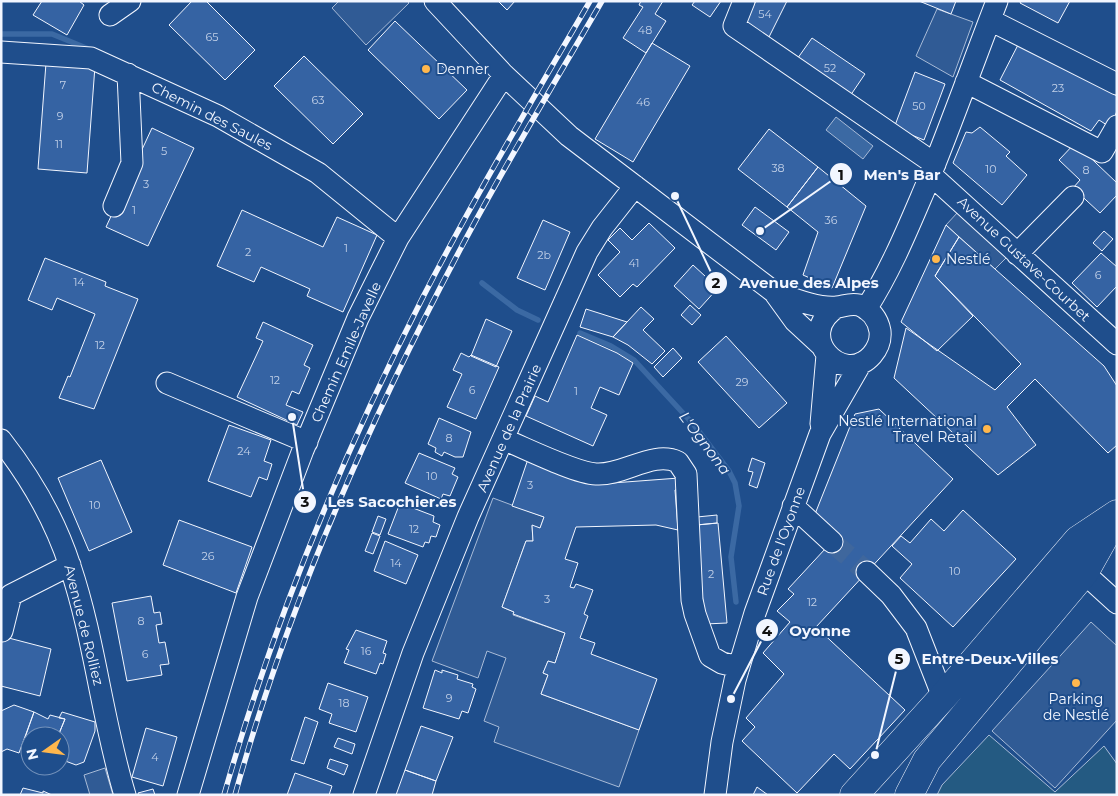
<svg xmlns="http://www.w3.org/2000/svg" width="1118" height="796" font-family="Montserrat,sans-serif">
	<style>
		.green { fill: #245a82; stroke: #a8bbd7 }
		.parking { fill: #305b95; stroke: #a8bbd7 }
		.water { fill: #3b69a3; stroke: #a8bbd7 }
		.lines { fill: none; stroke-linecap: round; stroke-linejoin: round }
		.stream { stroke: #3b69a3; stroke-width: 5.5 }
		.building { fill: #3563a3; stroke: #f2f6ff }
		.minor-tunnel { stroke: #3f679d; stroke-width: 21; stroke-dasharray: 21 11; stroke-linecap: butt }
		.minor-casing { stroke: #f2f6ff; stroke-width: 23 }
		.major-casing { stroke: #f2f6ff; stroke-width: 29 }
		.minor { stroke: #1f4e8c; stroke-width: 21 }
		.major { stroke: #1f4e8c; stroke-width: 28 }
		.rail-casing { stroke: #f2f6ff; stroke-width: 5.5 }
		.rail { stroke: #1f4e8c; stroke-width: 4; stroke-dasharray: 11; stroke-linecap: butt }
		.poi-dot { fill: #ffb74d; stroke: #1f4e8c; stroke-width: 2 }
		.labels { text-anchor: middle; dominant-baseline: central; stroke-width: 4; stroke-linejoin: round; paint-order: stroke }
		.number-label { font-size: 11px; fill: #c3d1e8 }
		.poi-label { font-size: 14px; fill: #f2f6ff; stroke: #1f4e8c; text-anchor: start }
		.street-label { font-size: 14px; fill: #f2f6ff; stroke: #1f4e8c }
		.water-label { font-size: 15px; font-style: italic; fill: #f2f6ff; stroke: #1f4e8c }
		.leader { fill: none; stroke: #f2f6ff; stroke-width: 2 }
		.callout-dot { fill: #f2f6ff; stroke: #1f4e8c; stroke-width: 2 }
		.mark-label { font-size: 15px; text-anchor: middle; font-weight: bold; fill: #111 }
		.callout-label { font-size: 15px; text-anchor: middle; font-weight: bold; fill: #f2f6ff; stroke: #1f4e8c; stroke-width: 4; stroke-linejoin: round; paint-order: stroke }
	</style>
	<rect width="100%" height="100%" fill="#1f4e8c"/>
	<path class="green" d="M989,735L1055,792L1104,746L1117,764V795H937L942,785Z"/>
	<path class="parking" d="M339,1H407L409,3L366,45L332,8Z
		M937,9L973,22L953,77L916,56Z
		M958,212L1007,257L995,269L946,225Z
		M493,498L544,517L540,528L532,526L533,541H526L502,607L514,612L513,615L565,633L555,663L548,661L543,673L548,675L541,694L639,730L619,787L494,742L499,727L484,721L506,658L487,651L478,678L432,661Z
		M1091,622L1117,646V720L1055,788L992,731Z
		M105,768L113,795H90L84,775Z"/>
	<path class="water" d="M836,117L873,146L863,159L826,130Z"/>
	<g class="lines">
		<path class="stream" d="M1,34H52L91,50
			M482,283L517,310L538,320
			M580,333L611,346L634,360L694,425L729,471L735,483L739,506L731,557L736,602"/>
	</g>
	<path class="building" d="M42,1H79L84,5L67,35L33,15Z
		M192,1H206L255,50L225,80L169,25Z
		M498,1H515L507,10Z
		M641,1H663L655,14L666,21L646,53L623,38L643,7L639,5Z
		M695,1H721L710,17L692,5Z
		M756,1H787L768,39L743,26Z
		M919,1H956L951,14Z
		M1021,1H1070L1058,23L1020,3Z
		M395,21L467,90L439,119L368,50Z
		M812,38L865,74L848,99L795,62Z
		M1020,41L1117,96V111L1110,127L1099,120L1091,131L1000,80Z
		M652,43L690,66L633,162L595,139Z
		M304,56L363,114L333,144L274,86Z
		M46,63L95,66L87,173L38,169Z
		M915,72L945,84L924,140L894,128Z
		M980,127L1010,152L1006,156L1027,175L1002,205L953,163L966,132L972,133Z
		M152,128L194,148L148,246L106,227Z
		M769,129L818,167L787,207L738,169Z
		M1075,143L1117,183V195L1100,213L1073,188L1080,180L1059,160Z
		M818,167L866,206L832,288L803,275L818,232L787,207Z
		M755,207L789,232L776,250L742,225Z
		M242,210L323,247L337,217L377,235L343,312L307,296L310,289L261,267L254,282L217,266Z
		M543,220L570,232L545,290L517,278Z
		M649,223L675,248L637,287L633,284L620,297L598,275L620,252L608,240L620,228L632,240Z
		M946,225L959,237L935,276L973,316L937,351L901,322Z
		M1104,231L1113,239L1102,251L1093,243Z
		M959,237L1104,366L1117,386V445L1108,453L1035,379L1007,407L1036,445L998,475L894,378L906,328L995,390L1021,364L935,276Z
		M1101,253L1117,267V286L1097,307L1072,283Z
		M45,258L106,282L105,286L138,299L94,409L59,398L68,376L70,377L95,314L57,298L52,310L28,300Z
		M693,265L718,288L699,309L674,286Z
		M690,305L701,315L692,325L681,315Z
		M641,307L654,319L643,330L665,351L652,364L628,345L613,337Z
		M586,309L627,322L613,337L580,327Z
		M486,319L512,331L496,367L471,356Z
		M263,322L313,345L304,365L310,368L299,394L292,391L286,405L303,412L297,425L237,397L263,341L256,338Z
		M577,335L617,353L633,363L619,395L600,387L591,408L607,415L593,446L526,416L535,396L548,402Z
		M726,336L787,403L759,428L698,362Z
		M673,348L682,358L663,377L654,367Z
		M461,353L469,357L471,355L499,367L476,419L447,407L462,374L453,370Z
		M879,409L953,479L816,627L905,710L850,769L834,754L797,793L742,741L755,727L746,718L784,674L763,653L790,622L777,611L794,594L788,589L838,535L815,514L855,414Z
		M439,418L471,432L463,457H455L444,452L442,456L435,452L436,448L428,444Z
		M229,425L271,440L264,461L272,464L267,480L259,477L251,497L208,481Z
		M419,453L455,468L452,474L458,477L450,496L443,494L441,499L405,483Z
		M752,458L765,463L757,488L749,485L753,472L748,471Z
		M528,459L599,484L679,478L680,489L675,490L678,530L656,525L576,527L565,559L578,563L570,587L574,588L576,584L593,590L584,614L588,616L580,638L595,643L591,654L657,679L639,730L541,694L548,675L543,673L548,661L555,663L565,633L513,614L514,612L502,607L526,541H533L532,525L540,528L544,517L512,506Z
		M101,460L132,532L89,551L58,478Z
		M400,503L434,516L433,522L440,525L436,537L431,536L429,543L425,542L423,547L388,534Z
		M963,510L1016,559L953,627L900,578L912,564L892,546L901,536L910,543L931,519L944,531Z
		M717,515V523L697,525V517Z
		M378,516L386,519L380,535L372,532Z
		M179,520L252,547L236,593L163,565Z
		M718,523L727,623L705,624L696,525Z
		M372,533L380,536L373,554L365,551Z
		M385,541L418,555L406,584L374,571Z
		M151,596L154,613L160,612L162,624L156,625L159,643L165,642L169,664L160,665L162,675L127,681L112,603Z
		M356,630L387,641L383,653L386,654L383,664L380,663L376,674L344,663L349,650L346,649Z
		M1,636L51,649L40,696L1,686Z
		M435,670L442,673V670L458,675L457,679L473,684L472,687L476,689L468,713L462,711L459,719L423,708Z
		M328,683L368,697L356,732L329,723L332,714L319,709Z
		M14,705L34,712L19,753L7,749L1,752V711Z
		M34,712L48,719L50,715L65,719L58,736H30V752L21,749Z
		M62,712L95,722V731L84,762L76,765L60,759L58,736L65,719L59,718Z
		M305,717L318,722L304,764L291,760Z
		M421,726L453,737L436,781L405,770Z
		M146,728L177,737L163,786L132,777Z
		M338,738L355,744L352,754L334,747Z
		M330,759L348,765L344,775L327,768Z
		M405,770L436,781L432,795H396Z
		M295,773L332,786L329,795H287Z
		M757,787L768,795H753Z
		M23,788L43,793V791L52,795H20Z
		M153,789L155,795H139L138,793Z"/>
	<g class="lines">
		<path class="minor-tunnel" d="M832,542L867,572"/>
		<defs>
			<path id="minor" d="M435,1L504,75L569,136L774,292L795,321L821,345
				M744,1L734,26L935,164
				M110,15L130,1
				M990,20L1117,84
				M1,52L91,58L218,116L318,173L398,238
				M966,82L1102,152L1117,126
				M930,174L1117,344
				M114,206L132,163L128,74
				M1017,254L1073,197
				M774,292C791,298 818,309 837,307C845,306 850,303 859,305C870,309 878,319 880,331C881,340 878,348 872,355C843,388 793,335 837,307
				M866,309C891,270 908,228 926,186C951,125 973,63 997,1
				M167,383L307,442
				M821,424L827,355
				M503,439C525,448 575,473 596,474C623,476 653,450 678,462L686,474L692,600L695,614L710,656L722,663L739,667
				M1,440C30,477 55,520 70,566C95,640 102,720 125,795
				M793,506L832,542
				M867,572L891,595L916,628L943,697
				M1084,573L1117,603
				M2,631L11,595L70,565
				M188,795L247,597L303,450L358,318L398,238L504,75
				M364,795L413,653L468,517L587,252L602,228L635,186
				M715,795L722,742L735,680L755,613L820,434L861,363"/>
			<path id="major" d="M854,795L943,697L1078,540L1117,514
				M909,795L927,760L1084,573L1114,520"/>
		</defs>
		<use href="#minor" class="minor-casing"/>
		<use href="#major" class="major-casing"/>
		<use href="#minor" class="minor"/>
		<use href="#major" class="major"/>
		<defs>
			<path id="rail" d="M224,795C273,623 342,456 423,297C475,196 533,99 590,1
				M235,795C288,604 369,421 462,246C506,163 555,82 602,1"/>
		</defs>
		<use href="#rail" class="rail-casing"/>
		<use href="#rail" class="rail"/>
	</g>
	<g class="poi-dot">
		<circle cx="426" cy="69" r="5"/>
		<circle cx="936" cy="259" r="5"/>
		<circle cx="987" cy="429" r="5"/>
		<circle cx="1076" cy="683" r="5"/>
	</g>
	<g class="labels">
		<g class="number-label">
			<text x="765" y="14">54</text>
			<text x="645" y="30">48</text>
			<text x="212" y="37">65</text>
			<text x="830" y="68">52</text>
			<text x="63" y="85">7</text>
			<text x="1058" y="88">23</text>
			<text x="318" y="100">63</text>
			<text x="643" y="102">46</text>
			<text x="919" y="106">50</text>
			<text x="60" y="116">9</text>
			<text x="59" y="144">11</text>
			<text x="164" y="151">5</text>
			<text x="778" y="168">38</text>
			<text x="991" y="169">10</text>
			<text x="1086" y="170">8</text>
			<text x="146" y="184">3</text>
			<text x="134" y="210">1</text>
			<text x="831" y="220">36</text>
			<text x="346" y="248">1</text>
			<text x="248" y="252">2</text>
			<text x="544" y="255">2b</text>
			<text x="634" y="263">41</text>
			<text x="1098" y="275">6</text>
			<text x="79" y="282">14</text>
			<text x="100" y="345">12</text>
			<text x="275" y="380">12</text>
			<text x="742" y="382">29</text>
			<text x="472" y="390">6</text>
			<text x="576" y="391">1</text>
			<text x="449" y="438">8</text>
			<text x="244" y="451">24</text>
			<text x="432" y="476">10</text>
			<text x="530" y="485">3</text>
			<text x="95" y="505">10</text>
			<text x="414" y="529">12</text>
			<text x="208" y="556">26</text>
			<text x="396" y="563">14</text>
			<text x="955" y="571">10</text>
			<text x="711" y="574">2</text>
			<text x="547" y="599">3</text>
			<text x="812" y="602">12</text>
			<text x="141" y="621">8</text>
			<text x="366" y="651">16</text>
			<text x="145" y="654">6</text>
			<text x="449" y="698">9</text>
			<text x="344" y="703">18</text>
			<text x="155" y="757">4</text>
		</g>
		<g class="poi-label">
			<text x="436" y="69">Denner</text>
			<text x="946" y="259">Nestlé</text>
			<text x="977" y="421" text-anchor="end">Nestlé International<tspan x="977" dy="16">Travel Retail</tspan></text>
			<text x="1076" y="699" text-anchor="middle">Parking<tspan x="1076" dy="16">de Nestlé</tspan></text>
		</g>
		<g class="street-label">
			<text transform="translate(212 116) rotate(27)">Chemin des Saules</text>
			<text transform="translate(1024 259) rotate(43)">Avenue Gustave-Courbet</text>
			<text transform="translate(346 352) rotate(-66)">Chemin Emile-Javelle</text>
			<text transform="translate(509 428) rotate(-66)">Avenue de la Prairie</text>
			<text transform="translate(781 541) rotate(-70)">Rue de l'Oyonne</text>
			<text transform="translate(84 625) rotate(76)">Avenue de Rolliez</text>
		</g>
		<g class="water-label">
			<text transform="translate(705 443) rotate(53)">L'Ognona</text>
		</g>
	</g>
	<path class="leader" d="M760 231L841 174M675 196L716 283M292 417L305 502M731 699L767 630M875 755L899 659"/>
	<g class="callout-dot">
		<circle cx="760" cy="231" r="5"/>
		<circle cx="675" cy="196" r="5"/>
		<circle cx="292" cy="417" r="5"/>
		<circle cx="731" cy="699" r="5"/>
		<circle cx="875" cy="755" r="5"/>
		<circle cx="841" cy="174" r="12"/>
		<circle cx="716" cy="283" r="12"/>
		<circle cx="305" cy="502" r="12"/>
		<circle cx="767" cy="630" r="12"/>
		<circle cx="899" cy="659" r="12"/>
	</g>
	<g class="mark-label">
		<text x="841" y="180">1</text>
		<text x="716" y="288">2</text>
		<text x="305" y="507">3</text>
		<text x="767" y="636">4</text>
		<text x="899" y="664">5</text>
	</g>
	<g class="callout-label">
		<text x="902" y="180">Men's Bar</text>
		<text x="809" y="288">Avenue des Alpes</text>
		<text x="392" y="507">Les Sacochier.es</text>
		<text x="820" y="636">Oyonne</text>
		<text x="990" y="664">Entre-Deux-Villes</text>
	</g>
	<rect width="1118" height="796" fill="none" stroke="#f2f6ff" stroke-width="5"/>
	<g transform="translate(45 751) rotate(256)"><circle r="24" fill="#1f4e8c" stroke="#7391ba"/>
	<path d="M0-4L9 19L0 12L-9 19Z" fill="#ffb74d"/>
	<text y="-8" font-size="14" font-weight="bold" text-anchor="middle" fill="#f2f6ff">N</text>
	</g>
</svg>
